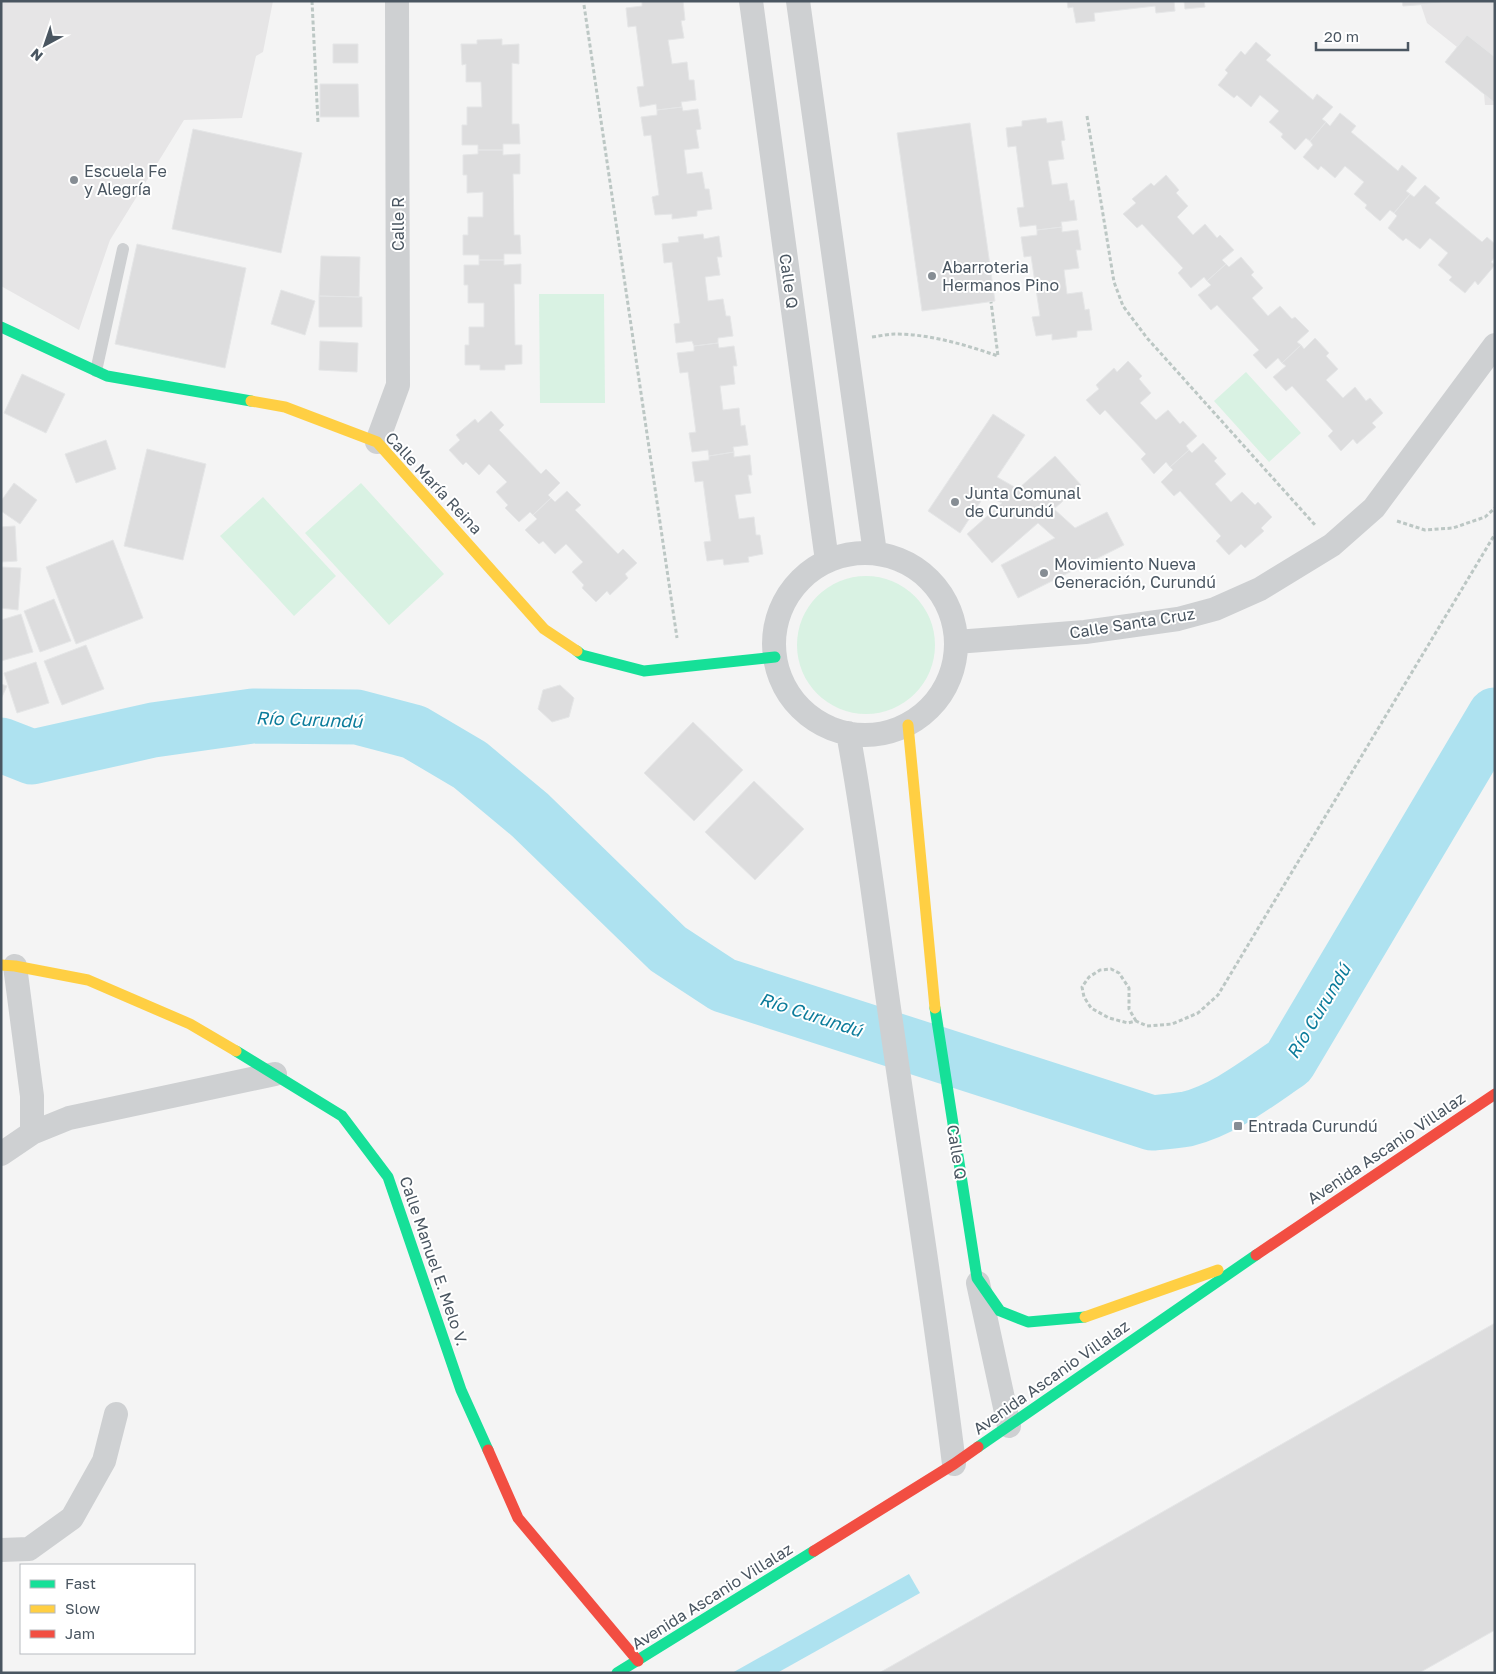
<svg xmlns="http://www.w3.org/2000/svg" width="1496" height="1674" font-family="'Golos Text',sans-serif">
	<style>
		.education { fill: #e6e5e6 }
		.green { fill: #d9f2e3 }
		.water { fill: #aee2f0 }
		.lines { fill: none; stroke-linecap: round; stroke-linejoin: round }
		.river { stroke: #aee2f0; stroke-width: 55 }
		.building { fill: #ddddde; stroke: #e5e6e7 }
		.path { stroke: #bcc7c4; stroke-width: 3; stroke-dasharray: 4 2.5; stroke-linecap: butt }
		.lane { stroke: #ced0d2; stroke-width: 12 }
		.street { stroke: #ced0d2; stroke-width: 24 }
		.fast { stroke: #16e098; stroke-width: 11 }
		.slow { stroke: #ffcf43; stroke-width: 11 }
		.jam { stroke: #f24e42; stroke-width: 11 }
		.poi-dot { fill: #868d94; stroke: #fff; stroke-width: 2 }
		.labels { text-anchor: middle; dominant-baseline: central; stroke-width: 4; stroke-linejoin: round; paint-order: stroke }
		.poi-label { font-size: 16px; fill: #4a5661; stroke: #fff; text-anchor: start }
		.street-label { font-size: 16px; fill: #4a5661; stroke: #fff }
		.water-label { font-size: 18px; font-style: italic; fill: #0c7c9b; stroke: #fff }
	</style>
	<rect width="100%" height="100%" fill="#f4f4f4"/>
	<path class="education" d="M1,1H273L263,52L256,56L242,118L184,120L110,240L79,330L1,286Z
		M1402,1H1495V105H1485L1484,94L1445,62L1457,47L1427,23L1421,5L1403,6Z"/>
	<path class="green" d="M539,294H604L605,403H540Z
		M1246,372L1301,433L1269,462L1214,401Z
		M361,483L444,574L389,625L305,533Z
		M263,497L336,576L294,616L220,536Z
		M797 645a69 69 0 1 1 138 0a69 69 0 1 1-138 0Z"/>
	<path class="water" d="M909,1574L920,1593L777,1673H732Z"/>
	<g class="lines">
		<path class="river" d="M1,745L32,757L153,730L253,716L357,717L414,732L470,765L530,815L668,949L723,985L1152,1123C1163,1122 1175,1121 1187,1119C1224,1110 1258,1083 1289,1062L1495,715"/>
	</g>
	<path class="building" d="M642,1H683L685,20L681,21L684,38L668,40L672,64L687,62L689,80H694L696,100L681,102L682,107L657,110L656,104L640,107L637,87L644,86L636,26L628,27L626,8L642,6Z
		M1067,1H1174L1175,11L1156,13L1155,6L1094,13L1095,21L1076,23L1073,7L1068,8Z
		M1184,1H1204L1205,7L1185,9Z
		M1402,1H1440L1441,3L1403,6Z
		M1467,35L1495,57V103L1445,62Z
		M502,39V45L519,44V64L512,63V124H519L520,144H503V150H478V145H462V125H467V107H482L481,82H466V64L462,65L461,44H477V40Z
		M1256,42L1271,55L1266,60L1313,100L1317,94L1333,107L1322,119L1326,122L1310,141L1306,138L1295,150L1281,137L1283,134L1269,122L1279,111L1260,95L1251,107L1237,95L1234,98L1218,85L1228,73L1225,70L1241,51L1245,55Z
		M333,44H358V63H333Z
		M320,84H358L359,117H320Z
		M682,107L683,111L698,109L701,129L696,130L699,148L684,150L687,174L702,172L705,189H709L712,209L697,211V216L672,219V214L655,215L652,197L659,195L651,135L644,136L641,117L657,115V110Z
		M1340,113L1356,126L1351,132L1398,171L1402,165L1417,178L1406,191L1410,194L1394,213L1390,210L1380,221L1365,208L1367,205L1354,194L1364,182L1345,166L1335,178L1321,166L1318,170L1303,157L1313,145L1310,141L1326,122L1330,126Z
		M1046,118L1047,123L1062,121L1065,140L1061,141L1064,159L1048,161L1052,185L1067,183L1070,201L1074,200L1077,220L1061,222L1062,227L1037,230L1036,225L1020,227L1017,208L1024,207L1016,146L1008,147L1006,128L1022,126V121Z
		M970,123L995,301L922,311L897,133Z
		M193,129L302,153L281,253L172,229Z
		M478,150H503V155L520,154V174H513L514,235H520L521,254H504V260H479V255H463V235H468V217H483V192L467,193V175H463V155L478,154Z
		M1166,175L1179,190L1176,193L1188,206L1177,217L1193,235L1205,224L1217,238L1220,235L1234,250L1222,260L1226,264L1207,281L1204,277L1191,288L1178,273L1183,268L1142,224L1137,228L1123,214L1136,203L1132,199L1151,183L1154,186Z
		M1425,185L1440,198L1435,203L1482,242L1487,237L1495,244V257L1491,262L1495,265L1478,285L1475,281L1465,293L1449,280L1452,277L1438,265L1448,253L1430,238L1420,249L1406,238L1403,241L1388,228L1397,216L1394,213L1410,194L1414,197Z
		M1062,227V232L1078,230L1081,250H1076L1079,268L1064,270L1067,294L1082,292L1085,310L1089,309L1092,330L1077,331V337L1052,340V334L1036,336L1032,317L1040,316L1031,256L1024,257L1021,237L1037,235V230Z
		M703,234L704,239L719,236L722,257H717L720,275L705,277L708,301L723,299L726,316H730L733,336L718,338V343L694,346L692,341L676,343L674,324L680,323L672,262L664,263L662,244L679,242L678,237Z
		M137,244L246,268L225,368L115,344Z
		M321,256L360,257L359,297L319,296Z
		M1241,257L1254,272L1251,275L1263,288L1252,298L1268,316L1280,306L1292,319L1295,317L1309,331L1297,342L1301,345L1282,363L1278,358L1266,369L1253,355L1259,350L1217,305L1211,310L1198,295L1211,285L1207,281L1226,264L1229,267Z
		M479,260H504V265L521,264V284H514L515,345H522V364L505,365V370H480V365H465V345H469V327H484V303H468V285H464V265H479Z
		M281,290L315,301L305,335L271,324Z
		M319,296L362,297V327H319Z
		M1315,338L1329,353L1326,356L1338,369L1326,380L1343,398L1355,387L1366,401L1370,398L1383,413L1372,423L1376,427L1357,444L1353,439L1341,451L1328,436L1333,431L1292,386L1286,391L1273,377L1286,366L1282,363L1301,345L1304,349Z
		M320,341L358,343L357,372L319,370Z
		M718,343L719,348L734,346L737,366H733L735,384L720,386L723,410L739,408L741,426L745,425L748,445L733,447L734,452L709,456L708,450L692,452L689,433L696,432L688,372L680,373L677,353L694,351V346Z
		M1128,361L1142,376L1139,379L1151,393L1140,403L1156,420L1168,410L1180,424L1183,421L1197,436L1186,446L1189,450L1170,467L1166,462L1154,474L1141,459L1146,454L1105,410L1100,415L1086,400L1099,389L1096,385L1114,368L1117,372Z
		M22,374L65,394L46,433L4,413Z
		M491,411L504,425L499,430L541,474L546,469L560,483L548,495L551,498L533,515L530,512L519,522L505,508L508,505L496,492L507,482L489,464L479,475L466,462L463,465L449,450L460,440L456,435L475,419L478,423Z
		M993,414L1025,435L997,477L1018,489L1055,456L1081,485L1054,509L1075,528L1107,512L1124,545L1018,598L1001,565L1055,538L1038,523L992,563L967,534L1002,503L985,495L960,533L928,511Z
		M106,440L116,469L76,483L65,454Z
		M1203,443L1217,458L1214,461L1226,474L1215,484L1231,502L1242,492L1255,505L1258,502L1272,517L1261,528L1264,531L1245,548L1241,544L1229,555L1216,541L1221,536L1180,491L1174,496L1161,482L1173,470L1170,467L1189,450L1192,453Z
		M147,449L206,464L183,560L124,546Z
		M734,452V457L750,455L752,475H748L751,493L735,495L739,519L754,517L756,535H760L763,554L748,557L749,562L724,565L723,559L707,561L704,542L711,541L703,481L695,482L692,462L709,460V456Z
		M14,483L37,500L20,524L1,511V501Z
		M567,491L581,505L575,510L618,554L623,549L637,563L625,574L628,578L610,595L607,591L596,602L582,588L584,585L572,572L583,562L566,544L555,554L543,541L539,544L525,530L537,519L533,515L551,498L555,502Z
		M15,526L17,561L1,562V527Z
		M113,540L143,618L76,644L46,567Z
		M1,567L21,568L18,610L1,608Z
		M54,599L71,641L40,652L24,611Z
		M21,614L33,652L1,661V620Z
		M86,645L104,689L62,705L44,661Z
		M36,662L49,703L17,713L4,673Z
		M1,684L7,686L1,699Z
		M560,685L574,698L569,717L552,722L538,709L543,690Z
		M693,722L743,770L694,821L644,773Z
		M754,781L804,829L755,880L705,832Z
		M1495,1323V1630L1419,1673H879Z"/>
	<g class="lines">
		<path class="path" d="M312,1L318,123
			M584,5L677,638
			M1087,116L1114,282L1123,306L1147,338L1315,525
			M872,337C880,336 888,334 895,334C930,334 966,345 998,356L991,302
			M1397,521L1425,530L1453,528L1485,517L1495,508
			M1136,1021L1129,1009V988L1119,973L1111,969L1100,970L1089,977L1082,987L1084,997L1091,1008L1109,1018L1128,1023L1136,1021L1147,1026L1172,1024L1198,1013L1218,995L1495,534"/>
		<path class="lane" d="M96,371L123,249"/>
		<path class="street" d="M751,1L827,561
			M798,1L875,553
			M377,442L398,385L397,1
			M774 644a91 91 0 1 1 182 0a91 91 0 1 1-182 0Z
			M956,642L1085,632L1178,619L1215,609L1260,589L1332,545L1374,508L1495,345
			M848,733C866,829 877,926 891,1022C912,1169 936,1316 954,1464
			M15,966L32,1096V1133
			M1,1154L32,1133L69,1118L275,1074
			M978,1283L1009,1426
			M1,1550L29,1549L72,1518L104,1461L116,1414"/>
		<path class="fast" d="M1,327L107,376L251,401
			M577,651L582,655L644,671L775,657
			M935,1008L977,1278L1000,1311L1028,1322L1085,1317
			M236,1051L342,1116L388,1177L461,1390L488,1450
			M978,1447L1256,1255
			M617,1673L814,1551"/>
		<path class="slow" d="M251,401L285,407L377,442L544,629L577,651
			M908,725L935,1008
			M1,965L15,966L88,980L190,1024L236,1051
			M1085,1317L1218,1270"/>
		<path class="jam" d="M1256,1255L1495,1094
			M488,1450L518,1518L638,1661
			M814,1551L954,1464L978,1447"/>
	</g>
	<g class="poi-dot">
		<circle cx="74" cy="180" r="5"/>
		<circle cx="932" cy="276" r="5"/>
		<circle cx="955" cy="502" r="5"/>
		<circle cx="1044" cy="573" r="5"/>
		<rect x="1233" y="1121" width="10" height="10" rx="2.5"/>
	</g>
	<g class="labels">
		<g class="poi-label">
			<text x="84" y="171">Escuela Fe<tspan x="84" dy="18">y Alegría</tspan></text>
			<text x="942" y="267">Abarroteria<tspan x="942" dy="18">Hermanos Pino</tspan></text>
			<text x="965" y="493">Junta Comunal<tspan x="965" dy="18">de Curundú</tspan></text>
			<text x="1054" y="564">Movimiento Nueva<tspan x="1054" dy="18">Generación, Curundú</tspan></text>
			<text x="1248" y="1126">Entrada Curundú</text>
		</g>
		<g class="street-label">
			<text transform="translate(398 224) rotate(-90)">Calle R</text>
			<text transform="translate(789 281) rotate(82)">Calle Q</text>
			<text transform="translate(434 483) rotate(47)">Calle María Reina</text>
			<text transform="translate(1132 623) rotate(-9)">Calle Santa Cruz</text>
			<text transform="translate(1386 1148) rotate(-34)">Avenida Ascanio Villalaz</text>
			<text transform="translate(957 1152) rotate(81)">Calle Q</text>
			<text transform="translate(434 1261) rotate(71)">Calle Manuel E. Melo V.</text>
			<text transform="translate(1051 1377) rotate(-35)">Avenida Ascanio Villalaz</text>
			<text transform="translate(712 1596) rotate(-32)">Avenida Ascanio Villalaz</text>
		</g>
		<g class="water-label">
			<text transform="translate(309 719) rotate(2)">Río Curundú</text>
			<text transform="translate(1318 1011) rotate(-59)">Río Curundú</text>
			<text transform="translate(811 1014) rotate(18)">Río Curundú</text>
		</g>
	</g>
	<rect width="1496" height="1674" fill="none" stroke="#4a5661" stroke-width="5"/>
	<rect x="20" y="1564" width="175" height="90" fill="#ffffff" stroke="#b7bbc0"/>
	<rect x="30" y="1580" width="25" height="8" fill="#16e098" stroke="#b7bbc0"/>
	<text x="65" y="1589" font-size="15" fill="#4a5661">Fast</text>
	<rect x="30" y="1605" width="25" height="8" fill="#ffcf43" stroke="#b7bbc0"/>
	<text x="65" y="1614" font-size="15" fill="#4a5661">Slow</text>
	<rect x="30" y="1630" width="25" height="8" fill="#f24e42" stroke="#b7bbc0"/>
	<text x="65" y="1639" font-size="15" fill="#4a5661">Jam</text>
	<g transform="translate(45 45) rotate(220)" stroke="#ffffff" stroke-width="4" paint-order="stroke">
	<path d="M0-4L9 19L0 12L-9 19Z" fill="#4a5661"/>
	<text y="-8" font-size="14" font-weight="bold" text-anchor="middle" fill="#4a5661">N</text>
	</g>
	<path d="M1316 42v8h92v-8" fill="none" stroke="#4a5661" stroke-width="2.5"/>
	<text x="1324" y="42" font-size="15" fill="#4a5661" stroke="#ffffff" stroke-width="4" paint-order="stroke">20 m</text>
</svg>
